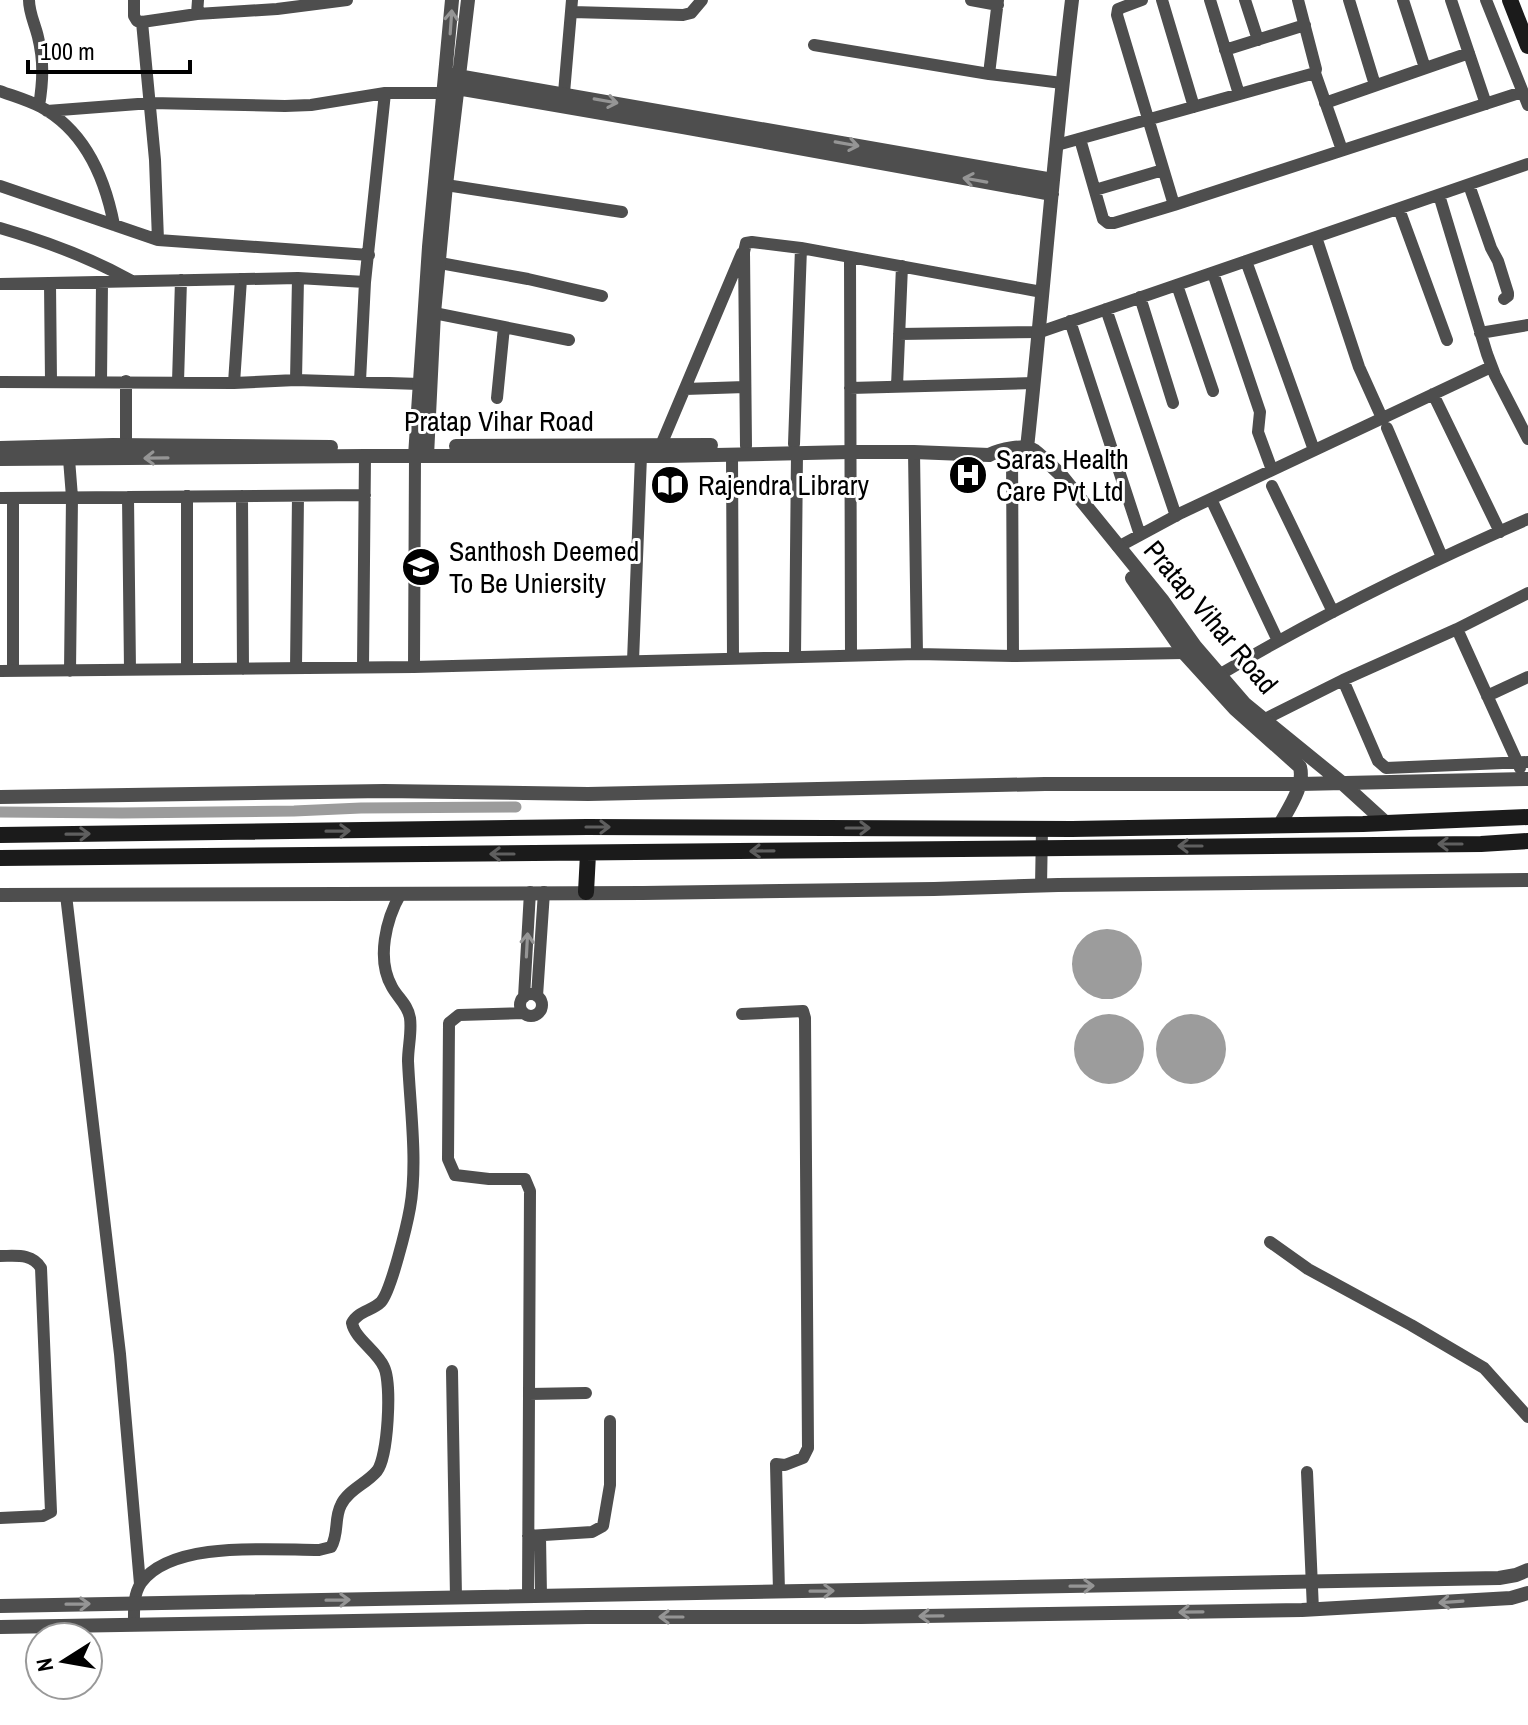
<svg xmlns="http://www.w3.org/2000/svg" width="1528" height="1725" viewBox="0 0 1528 1725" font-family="'Archivo Narrow',sans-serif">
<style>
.water{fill:#9c9c9c}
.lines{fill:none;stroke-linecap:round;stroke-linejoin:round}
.canal{stroke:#9c9c9c;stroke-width:11}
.minor{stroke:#4e4e4e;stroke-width:12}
.tertiary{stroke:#4e4e4e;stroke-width:14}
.secondary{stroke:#1b1b1b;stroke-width:16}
.oneway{stroke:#959595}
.oneway2{stroke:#5f5f5f}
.labels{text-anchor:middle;stroke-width:6;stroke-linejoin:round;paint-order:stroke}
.street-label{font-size:28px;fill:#000;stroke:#fff}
.poi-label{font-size:28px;fill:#000;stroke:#fff;text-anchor:start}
</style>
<rect width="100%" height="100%" fill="#fff"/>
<path class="water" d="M1072 964a35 35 0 1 1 70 0a35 35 0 1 1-70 0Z
M1156 1049a35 35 0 1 1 70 0a35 35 0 1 1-70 0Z
M1074 1049a35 35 0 1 1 70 0a35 35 0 1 1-70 0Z"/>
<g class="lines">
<path class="canal" d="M 0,812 L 122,813 L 294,811 L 361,808 L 516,807"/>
<path class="minor" d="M 29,0 C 29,13 35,24 38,37 C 44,61 43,81 39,106
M 134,0 L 134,16 L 137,21 L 142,22 L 155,160 L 158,240
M 198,0 L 197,14 L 277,9 L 347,0
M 971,0 L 998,5
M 998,0 L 989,74 L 1062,83
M 1142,0 L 1118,9 L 1117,15 L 1174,205 L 1522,92
M 1162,0 L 1194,107
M 1210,0 L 1239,94
M 1245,0 L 1258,40
M 1349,0 L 1375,85
M 1403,0 L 1425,68
M 1451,0 L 1486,104
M 1486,0 L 1528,105
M 572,12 L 683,15 L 691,13 L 702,0
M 142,22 L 197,14
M 814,45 L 989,74
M 1225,50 L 1305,25
M 1315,73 L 1342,150
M 0,91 C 13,96 28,100 41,107 C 85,131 105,178 114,225
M 564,93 L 572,0
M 1325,103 L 1469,53
M 47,111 L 151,103 L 285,106 L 311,105 L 385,93 L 444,93
M 1080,139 L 1103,219 L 1108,223 L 1114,223 L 1174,205
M 1057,145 L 1315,73 L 1316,69 L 1298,0
M 446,185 L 622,212
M 1469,185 L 1491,248 L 1498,261 L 1508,293 L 1508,296 L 1504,299
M 0,186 L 158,240 L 369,255
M 1095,190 L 1163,170
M 1439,195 L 1487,354 L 1495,375 L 1528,439
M 1399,209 L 1447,340
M 0,228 C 45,241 89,257 130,280
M 1316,237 L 1359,367 L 1382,418
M 850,257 L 851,655
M 1246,261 L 1314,450
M 440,263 L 528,279 L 602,296
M 1213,273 L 1260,412 L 1258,432 L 1272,470
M 50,283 L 51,382
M 0,284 L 298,278 L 365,282
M 1177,285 L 1213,391
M 1140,297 L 1173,403
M 1106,309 L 1176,516
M 434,313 L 569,340
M 1070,321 L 1140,535
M 1480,333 L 1528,325
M 899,334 L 1040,332 L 1528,164
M 296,380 L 298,278
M 360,381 L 365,282 L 385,93
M 0,382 L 234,383 L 296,380 L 420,384
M 101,382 L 102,282
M 178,382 L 181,280
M 234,383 L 241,279
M 897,386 L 902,266
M 850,388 L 1034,383
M 685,389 L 745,387
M 1433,394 L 1500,532
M 497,398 L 504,327
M 1387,428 L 1442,557
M 794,444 L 801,248
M 126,445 L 126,381
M 661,445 L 742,253
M 746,446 L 744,252 L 746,243 L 752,242 L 801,248 L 1042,292
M 1012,449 L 1013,656
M 914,452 L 917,654
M 732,454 L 733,658
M 69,459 L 72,497 L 70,671
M 1272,486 L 1333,612
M 242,496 L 243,669
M 128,497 L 130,670
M 0,498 L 365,495
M 1211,499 L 1278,641
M 1118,547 L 1181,513 L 1491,367
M 1457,629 L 1520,768
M 795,657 L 797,453
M 633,661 L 641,456
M 363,667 L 365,456
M 414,667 L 415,456
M 296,668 L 298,496
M 187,669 L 187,496
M 0,671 L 414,667 L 917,654 L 1013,656 L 1184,653 L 1188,651
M 13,671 L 13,498
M 1219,675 C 1319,616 1422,565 1528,519
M 1343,680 L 1378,761 L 1386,768 L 1528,762
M 1487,696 L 1528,677
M 1263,720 L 1343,680 L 1457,629 L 1528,593
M 1041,886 L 1042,829
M 66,895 L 120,1354 L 140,1584
M520 1005a11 11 0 1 1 22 0a11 11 0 1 1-22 0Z
M 537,996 L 544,892
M 524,997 L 530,892
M 524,1013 L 459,1015 L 449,1023 L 448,1159 L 455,1175 L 489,1179 L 525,1179 L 530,1191 L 528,1596
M 742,1014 L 803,1011 L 805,1018 L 808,1448 L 803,1458 L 785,1465 L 776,1464 L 779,1592
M 1270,1242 L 1308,1269 L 1411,1325 L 1484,1368 L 1528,1417
M 0,1256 C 16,1256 32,1253 41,1268 L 51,1512 L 43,1516 L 0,1518
M 452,1371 L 456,1597
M 529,1394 L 586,1393
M 1307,1472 L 1313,1610
M 528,1536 L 592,1532 L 603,1526 L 610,1485 L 610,1421
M 540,1536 L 541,1596
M 134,1625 C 134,1610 133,1595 141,1583 C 171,1540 271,1550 319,1550 L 331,1547 C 339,1534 334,1518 341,1505 C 348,1490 366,1484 377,1471 C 388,1457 392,1384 384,1367 C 377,1351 355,1339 352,1323 C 358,1311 372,1311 381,1302 C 391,1291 407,1225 410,1208 C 418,1163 410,1107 408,1061 C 408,1047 412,1032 410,1018 C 408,1005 398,998 392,987 C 376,959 386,919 401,893"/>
<path class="tertiary" d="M 446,74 L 1053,180
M 445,86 L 683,127 L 1052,194
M 456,446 L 711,445
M 0,448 L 113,445 L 331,447
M 1027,448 C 1043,299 1054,149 1072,0
M 415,456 L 429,247 L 452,0
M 427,456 L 434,313 L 446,185 L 468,0
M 0,459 L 365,456 L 667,456 L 850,452 L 914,452 L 989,455 C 1000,449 1024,444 1035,451 C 1043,457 1052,467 1060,474 L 1163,601 L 1195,646 L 1245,704 L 1341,782 L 1386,823
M 1132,578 L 1184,653 L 1235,709 L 1300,767 C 1305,786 1288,809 1279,826
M 0,797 L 384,791 L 588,794 L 1045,784 L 1300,784 L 1528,779
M 0,895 L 643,893 L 934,889 L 1058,885 L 1528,880
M 0,1606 L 1499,1578 L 1516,1575 L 1528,1570
M 0,1627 L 587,1617 L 861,1617 L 1302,1610 L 1511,1598 L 1528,1593"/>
<path class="secondary" d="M 1510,0 L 1528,46
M 0,835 L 587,827 L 1072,829 L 1363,824 L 1528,817
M 0,858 L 1481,844 L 1528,841
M 586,892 L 588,854"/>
</g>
<defs><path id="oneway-shaft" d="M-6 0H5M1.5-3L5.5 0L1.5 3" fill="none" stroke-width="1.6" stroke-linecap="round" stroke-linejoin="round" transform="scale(2)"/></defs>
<g class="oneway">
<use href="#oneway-shaft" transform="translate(451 22) rotate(-86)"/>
<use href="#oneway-shaft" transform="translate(606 101) rotate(10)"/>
<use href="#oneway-shaft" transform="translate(847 144) rotate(10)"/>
<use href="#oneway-shaft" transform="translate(975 180) rotate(-170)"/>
<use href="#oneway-shaft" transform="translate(156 458) rotate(179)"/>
<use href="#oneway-shaft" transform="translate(527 945) rotate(-87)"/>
<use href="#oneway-shaft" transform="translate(1082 1586) rotate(-1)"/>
<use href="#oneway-shaft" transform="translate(822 1591) rotate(-1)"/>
<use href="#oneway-shaft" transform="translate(338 1600) rotate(-1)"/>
<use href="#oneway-shaft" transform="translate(1451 1602) rotate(176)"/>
<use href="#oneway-shaft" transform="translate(78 1604) rotate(-1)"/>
<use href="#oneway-shaft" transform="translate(1191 1612) rotate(179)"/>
<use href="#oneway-shaft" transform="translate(931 1616) rotate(179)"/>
<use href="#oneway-shaft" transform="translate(671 1617) rotate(180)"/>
</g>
<g class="oneway2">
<use href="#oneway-shaft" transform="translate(598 827)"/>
<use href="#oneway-shaft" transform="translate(858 828)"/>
<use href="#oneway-shaft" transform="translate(338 831) rotate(-1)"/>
<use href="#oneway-shaft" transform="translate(78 834) rotate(-1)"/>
<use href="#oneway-shaft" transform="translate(1450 844) rotate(180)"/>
<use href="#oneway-shaft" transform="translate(1190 846) rotate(180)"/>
<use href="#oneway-shaft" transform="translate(762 851) rotate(179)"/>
<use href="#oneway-shaft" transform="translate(502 854) rotate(180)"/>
</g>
<defs>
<g id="hospital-disc" transform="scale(2)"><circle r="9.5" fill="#000" stroke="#fff"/><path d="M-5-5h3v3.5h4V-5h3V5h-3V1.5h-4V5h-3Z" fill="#fff"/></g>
<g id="library-disc" transform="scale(2)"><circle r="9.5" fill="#000" stroke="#fff"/><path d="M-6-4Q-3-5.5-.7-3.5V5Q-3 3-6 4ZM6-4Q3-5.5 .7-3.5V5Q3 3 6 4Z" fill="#fff"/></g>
<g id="university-disc" transform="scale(2)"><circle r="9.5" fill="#000" stroke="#fff"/><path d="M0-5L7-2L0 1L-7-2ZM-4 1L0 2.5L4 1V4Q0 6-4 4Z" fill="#fff"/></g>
</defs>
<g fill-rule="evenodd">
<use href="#hospital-disc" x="968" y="475"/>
<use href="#library-disc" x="670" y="485"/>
<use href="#university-disc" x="421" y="567"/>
</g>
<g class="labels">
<g class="street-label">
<text x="499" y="431">Pratap Vihar Road</text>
<text transform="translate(1211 617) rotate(50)" y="10">Pratap Vihar Road</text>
</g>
<g class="poi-label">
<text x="996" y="469">Saras Health<tspan x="996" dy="32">Care Pvt Ltd</tspan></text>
<text x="698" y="495">Rajendra Library</text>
<text x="449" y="561">Santhosh Deemed<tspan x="449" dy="32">To Be Uniersity</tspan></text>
</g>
</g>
<g transform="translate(64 1661) rotate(259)"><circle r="38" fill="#ffffff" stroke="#999999" stroke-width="2"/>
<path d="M0-6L14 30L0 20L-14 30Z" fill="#000000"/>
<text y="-12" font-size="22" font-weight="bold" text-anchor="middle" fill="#000000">N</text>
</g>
<path d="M28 60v12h162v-12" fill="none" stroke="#000000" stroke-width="4"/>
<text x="40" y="60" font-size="24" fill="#000000" stroke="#ffffff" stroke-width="6" paint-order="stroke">100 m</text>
</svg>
